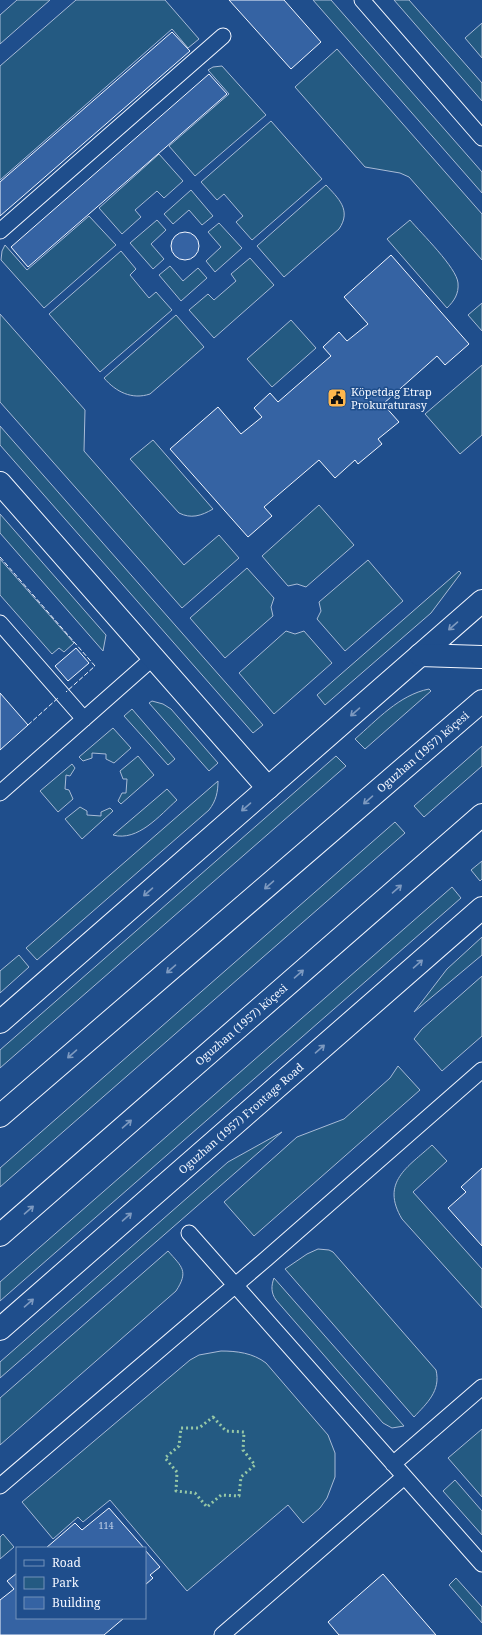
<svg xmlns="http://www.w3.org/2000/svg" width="482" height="1635" viewBox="0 0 482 1635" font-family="'Noto Serif',serif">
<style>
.green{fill:#245a82;stroke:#a8bbd7}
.building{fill:#3563a3;stroke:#f2f6ff}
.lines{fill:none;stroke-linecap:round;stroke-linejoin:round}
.lane-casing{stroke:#f2f6ff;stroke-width:17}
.street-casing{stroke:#f2f6ff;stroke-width:24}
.secondary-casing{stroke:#f2f6ff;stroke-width:24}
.lane{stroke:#1f4e8c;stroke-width:15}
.street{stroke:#1f4e8c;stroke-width:22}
.secondary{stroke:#1f4e8c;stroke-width:22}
.hedge{stroke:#97c8a6;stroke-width:3;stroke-dasharray:2 3;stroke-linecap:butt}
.fence{stroke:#f2f6ff;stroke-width:1;stroke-dasharray:5 2;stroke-linecap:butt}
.oneway{stroke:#7e9ac0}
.labels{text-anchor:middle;stroke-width:3;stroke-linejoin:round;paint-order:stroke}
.number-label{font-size:9px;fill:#c3d1e8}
.poi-label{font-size:11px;fill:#f2f6ff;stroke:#1f4e8c;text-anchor:start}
.street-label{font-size:11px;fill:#f2f6ff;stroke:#1f4e8c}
</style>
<rect width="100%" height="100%" fill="#1f4e8c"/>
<path class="green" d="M 17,0 L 50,0 L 0,44 L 0,15 Z
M 76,0 L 165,0 L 199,39 L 188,48 L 172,29 L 0,180 L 0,66 Z
M 313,0 L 331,0 L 482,172 L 482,193 Z
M 394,0 L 409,0 L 482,83 L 482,101 Z
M 482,23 L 482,58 L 465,38 Z
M 337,49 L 482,214 L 482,260 L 409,177 L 400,173 L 365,167 L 295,87 Z
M 222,66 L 266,115 L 195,176 L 169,146 L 229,94 L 208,70 L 213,67 Z
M 271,121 L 322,179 L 252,240 L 236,222 L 243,216 L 224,194 L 217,200 L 201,182 Z
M 159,154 L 183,181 L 164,198 L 157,191 L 135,210 L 141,217 L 122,234 L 99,208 Z
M 326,185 C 338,198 352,210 339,229 L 284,277 L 257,246 Z
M 191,190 L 213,216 L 202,225 L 189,210 L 173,224 L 164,214 Z
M 89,216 L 116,245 L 44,308 L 1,260 L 2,251 L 5,245 L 27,270 Z
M 157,220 L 166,230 L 151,244 L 164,259 L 153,269 L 130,243 Z
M 410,220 C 421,233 457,268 458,283 C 459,294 454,301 447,308 L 387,239 Z
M 219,223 L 242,248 L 215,272 L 206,261 L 221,247 L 208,232 Z
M 121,251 L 136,269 L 130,275 L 149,298 L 156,292 L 172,310 L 100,372 L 49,314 Z
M 250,258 L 274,285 L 214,338 L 189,310 L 208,294 L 214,300 L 236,281 L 231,274 Z
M 170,266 L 183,281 L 198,268 L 207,278 L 181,301 L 159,275 Z
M 482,303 L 482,331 L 468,315 Z
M 0,314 L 85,410 L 84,451 L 184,565 L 219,535 L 239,558 L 182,608 L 0,402 Z
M 176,315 L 204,347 L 150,394 C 132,400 116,392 104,378 Z
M 291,320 L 316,348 L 272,387 L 247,359 Z
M 482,365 L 482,435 L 460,454 L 425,414 Z
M 0,426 L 263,725 L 253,733 L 0,445 Z
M 153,440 L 213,509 C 201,516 191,519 179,513 L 130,459 Z
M 319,505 L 354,545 L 306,587 L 297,584 L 288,586 L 262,556 Z
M 0,514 L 106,635 L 103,651 L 0,533 Z
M 0,559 L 74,643 L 64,652 L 59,648 L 52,654 L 0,595 Z
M 368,560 L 403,601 L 345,651 L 317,619 L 321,611 L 319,602 Z
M 247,568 L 274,598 L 271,607 L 273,616 L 225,658 L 190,618 Z
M 459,571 L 461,573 L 431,613 L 325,705 L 317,695 Z
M 286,631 L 295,634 L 304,631 L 332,663 L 274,714 L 239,673 Z
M 429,689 L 431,691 L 365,749 L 355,739 C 377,720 399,695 429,689 Z
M 152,701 L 163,704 L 171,709 L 218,763 L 209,771 L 149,703 Z
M 132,709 L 175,759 L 168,765 L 124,716 Z
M 113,728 L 131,748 L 114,763 L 106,759 L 106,754 L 92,753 L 92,758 L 83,761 L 79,757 Z
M 482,746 L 482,766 L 424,817 L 414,806 Z
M 138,756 L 154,775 L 121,804 L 118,801 L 122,793 L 126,793 L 127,779 L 123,779 L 120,771 Z
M 336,756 L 346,766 L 0,1068 L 0,1050 Z
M 72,764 L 75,768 L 70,776 L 66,775 L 65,789 L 69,790 L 73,799 L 58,812 L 40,791 Z
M 218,781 C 218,792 216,801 209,810 L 37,960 L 26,948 Z
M 167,789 L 177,800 C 160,815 138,842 113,835 Z
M 80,807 L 87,811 L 87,815 L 101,816 L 101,812 L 110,808 L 113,811 L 82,839 L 65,819 Z
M 395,822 L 405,833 L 0,1187 L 0,1168 Z
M 482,861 L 482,879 L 480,881 L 471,870 Z
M 452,887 L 461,898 L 0,1301 L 0,1282 Z
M 482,937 L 482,955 L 414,1012 L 447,969 Z
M 19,955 L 29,967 L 0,993 L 0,971 Z
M 482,976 L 482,1036 L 442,1071 L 414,1039 L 422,1029 Z
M 398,1066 L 420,1090 L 254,1236 L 224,1202 L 297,1137 L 344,1119 L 390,1078 Z
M 282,1132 L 0,1378 L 0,1362 L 228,1162 Z
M 432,1145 L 447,1161 L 413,1192 L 482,1269 L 482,1308 L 402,1219 C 380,1182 408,1167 432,1145 Z
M 318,1249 L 329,1250 L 333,1252 L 436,1370 C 441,1391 427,1403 414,1417 L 285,1269 L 307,1254 Z
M 168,1251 C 182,1267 189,1271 176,1291 L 0,1445 L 0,1398 Z
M 274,1278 L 404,1426 L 392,1428 L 383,1423 L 276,1300 C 271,1293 271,1286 274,1278 Z
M 221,1351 C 237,1351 253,1353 266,1363 L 328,1435 L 335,1453 L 335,1477 L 327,1498 L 320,1508 L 303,1523 L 288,1505 L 187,1591 L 110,1500 L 83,1522 L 78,1517 L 53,1539 L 22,1502 L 190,1360 L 199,1355 Z
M 482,1429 L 482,1497 L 448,1458 Z
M 455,1480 L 482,1511 L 482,1535 L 443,1491 Z
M 3,1534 L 14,1547 L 0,1559 L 0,1537 Z
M 456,1578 L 482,1607 L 482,1623 L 449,1585 Z"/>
<path class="building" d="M 229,0 L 284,0 L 321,42 L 291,69 Z
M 172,32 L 190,51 L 0,216 L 0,182 Z
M 209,74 L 227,94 L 28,267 L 11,247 Z
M171 246a14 14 0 1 1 28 0a14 14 0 1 1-28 0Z
M 391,255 L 469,344 L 445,365 L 437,356 L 383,404 L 399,422 L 378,439 L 382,444 L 358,464 L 355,460 L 335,478 L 319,460 L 264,507 L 272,516 L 248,537 L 170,449 L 218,407 L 241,434 L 262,417 L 254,408 L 270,393 L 278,402 L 331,356 L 323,347 L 339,332 L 347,341 L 368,324 L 344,297 Z
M 76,648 L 89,663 L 68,681 L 55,666 Z
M 0,693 L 28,725 L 0,750 Z
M 482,1168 L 482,1246 L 448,1208 L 466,1192 L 461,1187 Z
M 109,1508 L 144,1548 L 46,1548 L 75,1523 L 82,1530 Z
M 145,1550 L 160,1567 L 150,1575 L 153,1578 L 145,1585 Z
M 17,1573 L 17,1618 L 124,1618 L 104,1635 L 0,1635 L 0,1600 L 14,1589 L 7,1581 Z
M 383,1574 L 436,1635 L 339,1635 L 328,1622 Z"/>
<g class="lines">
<g class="lane-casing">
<path id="lane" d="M 362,0 L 482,138
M 0,231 L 223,36
M 0,623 L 84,719
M 0,793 L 153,658
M 189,1233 L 482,1564
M 393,1464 L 482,1387
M 0,1486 L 266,1259 L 482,1070
M 222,1635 L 404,1477"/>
</g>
<g class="street-casing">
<g id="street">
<path d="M 0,483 L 268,788"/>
<path d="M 0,1022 L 482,601"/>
<path id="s1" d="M 0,1329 L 482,908"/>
</g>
</g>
<g class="secondary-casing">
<g id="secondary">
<path d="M 420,655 L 482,657"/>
<path id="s2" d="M 0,1116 L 482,701"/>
<path id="s3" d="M 0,1235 L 482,815"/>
</g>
</g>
<use href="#lane" class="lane"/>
<use href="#street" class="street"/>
<use href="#secondary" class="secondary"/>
<path class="hedge" d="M 213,1417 L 226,1431 L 244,1432 L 243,1450 L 255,1465 L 241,1477 L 239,1496 L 221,1495 L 207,1507 L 195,1493 L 176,1491 L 177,1472 L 165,1458 L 179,1446 L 181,1428 L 199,1428 Z"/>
<path class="fence" d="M 0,557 L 95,666 L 66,692
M 28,725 L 58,698"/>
</g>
<defs><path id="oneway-shaft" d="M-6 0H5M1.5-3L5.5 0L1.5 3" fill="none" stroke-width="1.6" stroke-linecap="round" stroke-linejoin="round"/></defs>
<g class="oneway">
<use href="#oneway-shaft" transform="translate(453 626) rotate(139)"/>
<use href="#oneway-shaft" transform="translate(355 712) rotate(139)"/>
<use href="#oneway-shaft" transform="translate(368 800) rotate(139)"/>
<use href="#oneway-shaft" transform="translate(246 807) rotate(139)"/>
<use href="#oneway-shaft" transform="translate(269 885) rotate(139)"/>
<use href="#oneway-shaft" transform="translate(397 889) rotate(-41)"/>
<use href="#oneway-shaft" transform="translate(148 892) rotate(139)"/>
<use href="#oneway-shaft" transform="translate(418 964) rotate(-41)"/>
<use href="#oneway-shaft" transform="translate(171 969) rotate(139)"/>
<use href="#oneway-shaft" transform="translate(299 974) rotate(-41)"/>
<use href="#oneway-shaft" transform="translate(320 1049) rotate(-41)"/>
<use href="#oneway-shaft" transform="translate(72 1054) rotate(139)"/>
<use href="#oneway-shaft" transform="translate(127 1124) rotate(-41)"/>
<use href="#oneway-shaft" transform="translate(29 1210) rotate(-41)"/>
<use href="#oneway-shaft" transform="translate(127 1217) rotate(-41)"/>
<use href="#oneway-shaft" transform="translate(29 1303) rotate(-41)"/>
</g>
<defs>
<g id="civic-square" transform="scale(1)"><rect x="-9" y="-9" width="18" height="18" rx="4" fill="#ffb74d" stroke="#1f4e8c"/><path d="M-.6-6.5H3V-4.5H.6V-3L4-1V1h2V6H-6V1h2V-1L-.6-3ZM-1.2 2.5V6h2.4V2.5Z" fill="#111"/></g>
</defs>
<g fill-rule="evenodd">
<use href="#civic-square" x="337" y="398"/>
</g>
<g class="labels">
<g class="number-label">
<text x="106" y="1529">114</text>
</g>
<g class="poi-label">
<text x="351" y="396">Köpetdag Etrap<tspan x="351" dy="13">Prokuraturasy</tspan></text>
</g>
<g class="street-label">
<text dy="4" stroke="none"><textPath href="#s2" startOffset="558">Oguzhan (1957) köçesi</textPath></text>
<text dy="4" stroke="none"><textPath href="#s3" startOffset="320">Oguzhan (1957) köçesi</textPath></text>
<text dy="4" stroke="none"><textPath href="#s1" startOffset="320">Oguzhan (1957) Frontage Road</textPath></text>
</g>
</g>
<rect x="16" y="1547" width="130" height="72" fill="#1f4e8c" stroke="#7391ba"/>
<rect x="24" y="1560" width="20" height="6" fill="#1f4e8c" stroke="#7391ba"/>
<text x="52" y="1567" font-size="12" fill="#f2f6ff">Road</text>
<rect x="24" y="1577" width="20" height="12" fill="#245a82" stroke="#7391ba"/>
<text x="52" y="1587" font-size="12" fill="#f2f6ff">Park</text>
<rect x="24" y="1597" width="20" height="12" fill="#3563a3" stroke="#7391ba"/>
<text x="52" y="1607" font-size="12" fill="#f2f6ff">Building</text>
</svg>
